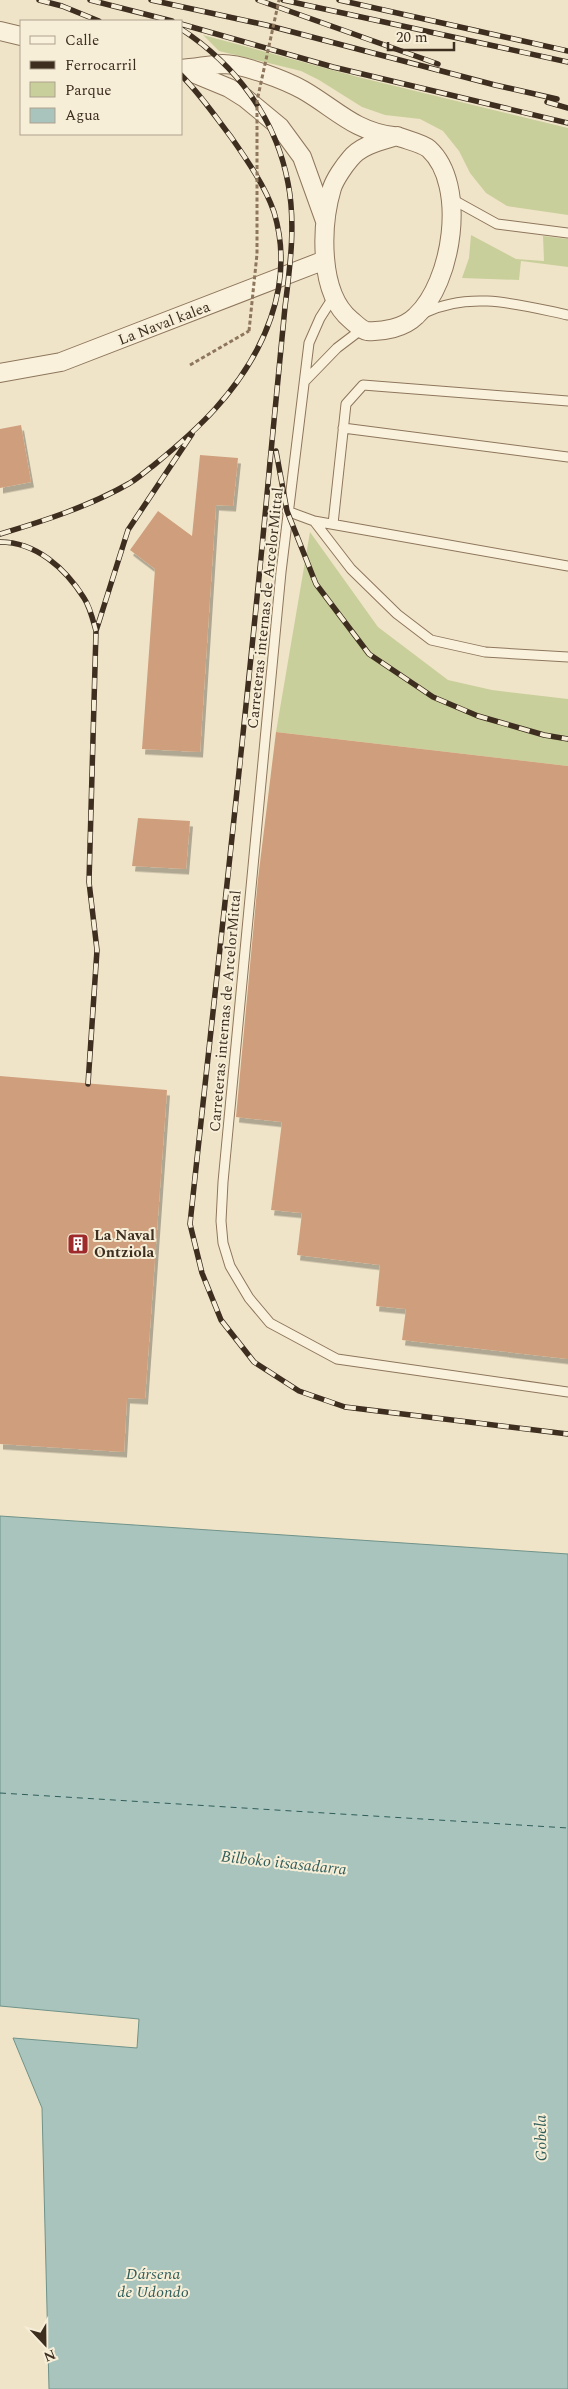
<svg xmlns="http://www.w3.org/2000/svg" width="568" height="2389" viewBox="0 0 568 2389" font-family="Spectral,serif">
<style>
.green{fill:#c9cf9b}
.water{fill:#a9c4bc;stroke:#6f938a}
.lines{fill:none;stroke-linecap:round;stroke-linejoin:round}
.ferry{stroke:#2f5d5a;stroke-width:1;stroke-dasharray:6 5;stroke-linecap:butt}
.building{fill:#cf9f7d;filter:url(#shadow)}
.lane-casing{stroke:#8d765c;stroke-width:11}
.street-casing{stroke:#8d765c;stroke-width:20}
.path{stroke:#8d765c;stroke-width:3;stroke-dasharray:4 2.5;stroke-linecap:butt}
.lane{stroke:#faf1dc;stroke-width:9}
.street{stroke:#faf1dc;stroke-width:18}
.rail-casing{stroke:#3d2e20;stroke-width:5.5}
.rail{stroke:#f7eed8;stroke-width:4;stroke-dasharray:11;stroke-linecap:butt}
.path-bridge{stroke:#8d765c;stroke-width:3;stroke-dasharray:4 2.5;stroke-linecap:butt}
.labels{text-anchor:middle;stroke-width:4;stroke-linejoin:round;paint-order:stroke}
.street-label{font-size:15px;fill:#3d2e20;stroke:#f7eed8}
.poi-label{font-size:15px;font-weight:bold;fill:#3d2e20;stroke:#f7eed8;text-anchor:start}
.water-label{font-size:16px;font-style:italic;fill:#2f5d5a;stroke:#f7eed8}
</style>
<defs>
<filter id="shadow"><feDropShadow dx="3" dy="5.5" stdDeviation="0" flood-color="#0004"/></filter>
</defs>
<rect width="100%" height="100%" fill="#f0e4c8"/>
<path class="green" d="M 203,35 L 358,77 L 568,128 L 568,215 L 507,206 L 486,193 L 470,173 L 459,151 L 443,131 L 420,119 L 385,115 L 362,107 L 319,80 L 301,71 L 219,51 Z
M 471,235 L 516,259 L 544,261 L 543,236 L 568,239 L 568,267 L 521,261 L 519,280 L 462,278 L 469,258 Z
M 310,532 L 378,627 L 448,680 L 492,690 L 568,699 L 568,766 L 276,732 Z"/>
<path class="water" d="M 0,1516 L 568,1554 L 568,2389 L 49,2389 L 42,2108 L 13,2038 L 137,2048 L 139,2019 L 0,2006 Z"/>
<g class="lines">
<path class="ferry" d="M 0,1793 L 568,1828"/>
</g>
<path class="building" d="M 21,425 L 31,482 L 0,488 L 0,429 Z
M 200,455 L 238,458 L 233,506 L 216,505 L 200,752 L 142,749 L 155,569 L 130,550 L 158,511 L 192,536 Z
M 276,732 L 568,766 L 568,1359 L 402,1340 L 406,1309 L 376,1306 L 380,1265 L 297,1255 L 302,1213 L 271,1210 L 282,1122 L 236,1117 L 258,879 Z
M 138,818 L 190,821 L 186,869 L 132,866 Z
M 0,1076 L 167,1090 L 145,1399 L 127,1398 L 124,1452 L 0,1444 Z"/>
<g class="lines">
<g class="lane-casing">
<path id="lane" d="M 450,198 L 497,224 L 568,233
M 334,296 L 320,318 L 309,343 L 281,572 L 223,1182 L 221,1221 L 223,1243 L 230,1266 L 249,1298 L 270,1323 L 337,1359 L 568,1392
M 424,313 C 471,290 520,305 568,315
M 305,381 L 337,348 L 362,329
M 343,428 L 568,457
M 287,511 L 314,521 L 568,566
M 314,521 L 351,569 L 397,614 L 431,640 L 485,652 L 568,657
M 333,524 L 346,404 L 363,385 L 568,401"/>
</g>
<g class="street-casing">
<path id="street" d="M 0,31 L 21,36
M 181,69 C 195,68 209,65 223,64 C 243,64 285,80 303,90 C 336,109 354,131 393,136
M 183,69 L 229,88 L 245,98 L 280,127 L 302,157 L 325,221
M 397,136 C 406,140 422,143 429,149 C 468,185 452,283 416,316 C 404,328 383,332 367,331 C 361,330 356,324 351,320 C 318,293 321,225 332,188 C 335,179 344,166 350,159 C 361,145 381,141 397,136 Z
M 0,373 L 61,362 L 325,260"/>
</g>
<path class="path" d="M 190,365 L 249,331"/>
<use href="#lane" class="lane"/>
<use href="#street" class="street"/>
<g class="rail-casing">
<path id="rail" d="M 39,0 L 62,6 L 99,21
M 90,0 L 172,21
M 151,0 L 266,25 L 495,85 L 557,99
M 258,0 L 438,64
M 283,0 L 568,62
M 339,0 L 568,51
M 181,24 L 333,67 L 568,123
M 181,29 C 236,65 276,118 288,183 C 296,223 290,267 285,307 C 280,359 275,410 270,462 C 247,716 217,970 190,1224 L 202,1273 L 221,1320 L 254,1362 L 299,1391 L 345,1407 L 568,1434
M 547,102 L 568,108
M 276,451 L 287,511 L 316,584 L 369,654 L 433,697 L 478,716 L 544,735 L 568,739
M 0,534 C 44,521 90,506 130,483 C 138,478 146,471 154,465 C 176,447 196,430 215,409 C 263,356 296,285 274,212 C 265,186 247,160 231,137 C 215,116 200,94 181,75
M 0,542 C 36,542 65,568 84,598 C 90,607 93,620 96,631
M 88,1084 L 97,950 L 89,882 L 96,631 L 128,530 L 192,434"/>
</g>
<use href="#rail" class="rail"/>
<path class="path-bridge" d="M 249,331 L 257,254 L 257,101 L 279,0"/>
</g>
<defs>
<g id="building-square" transform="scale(1.125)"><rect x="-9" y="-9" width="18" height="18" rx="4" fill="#9e2a2b" stroke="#f7eed8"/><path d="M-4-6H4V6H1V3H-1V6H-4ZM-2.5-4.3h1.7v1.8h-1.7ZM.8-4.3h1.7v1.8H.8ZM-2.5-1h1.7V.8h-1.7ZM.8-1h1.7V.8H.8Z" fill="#fff"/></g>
</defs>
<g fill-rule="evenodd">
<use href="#building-square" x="78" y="1244"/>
</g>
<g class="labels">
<g class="street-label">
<text transform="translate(164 323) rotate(-21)" y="5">La Naval kalea</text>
<text transform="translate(265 608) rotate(-84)" y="5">Carreteras internas de ArcelorMittal</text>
<text transform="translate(225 1011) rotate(-85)" y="5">Carreteras internas de ArcelorMittal</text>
</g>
<g class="poi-label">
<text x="94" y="1240">La Naval<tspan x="94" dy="17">Ontziola</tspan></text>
</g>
<g class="water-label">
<text transform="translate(284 1862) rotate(6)" y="6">Bilboko itsasadarra</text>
<text transform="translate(540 2138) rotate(-91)" y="6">Gobela</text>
<text x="153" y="2279">Dársena<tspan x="153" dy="18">de Udondo</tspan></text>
</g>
</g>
<rect x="20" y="20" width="162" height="115" fill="#f7eed8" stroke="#ada18e"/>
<rect x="30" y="36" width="25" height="8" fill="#faf1dc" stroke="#ada18e"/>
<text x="65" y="45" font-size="15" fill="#3d2e20">Calle</text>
<rect x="30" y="61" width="25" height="8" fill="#3d2e20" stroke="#ada18e"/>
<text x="65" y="70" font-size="15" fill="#3d2e20">Ferrocarril</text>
<rect x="30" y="82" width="25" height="15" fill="#c9cf9b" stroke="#ada18e"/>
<text x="65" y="95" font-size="15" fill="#3d2e20">Parque</text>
<rect x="30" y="108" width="25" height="15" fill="#a9c4bc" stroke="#ada18e"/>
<text x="65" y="120" font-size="15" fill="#3d2e20">Agua</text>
<g transform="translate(45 2344) rotate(158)" stroke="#f7eed8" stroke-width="4" paint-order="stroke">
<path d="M0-4L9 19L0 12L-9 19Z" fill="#3d2e20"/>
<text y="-8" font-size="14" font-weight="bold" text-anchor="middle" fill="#3d2e20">N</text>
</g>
<path d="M388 42v8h66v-8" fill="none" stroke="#3d2e20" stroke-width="2.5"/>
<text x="396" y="42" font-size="15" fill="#3d2e20" stroke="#f7eed8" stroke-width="4" paint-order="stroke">20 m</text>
</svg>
